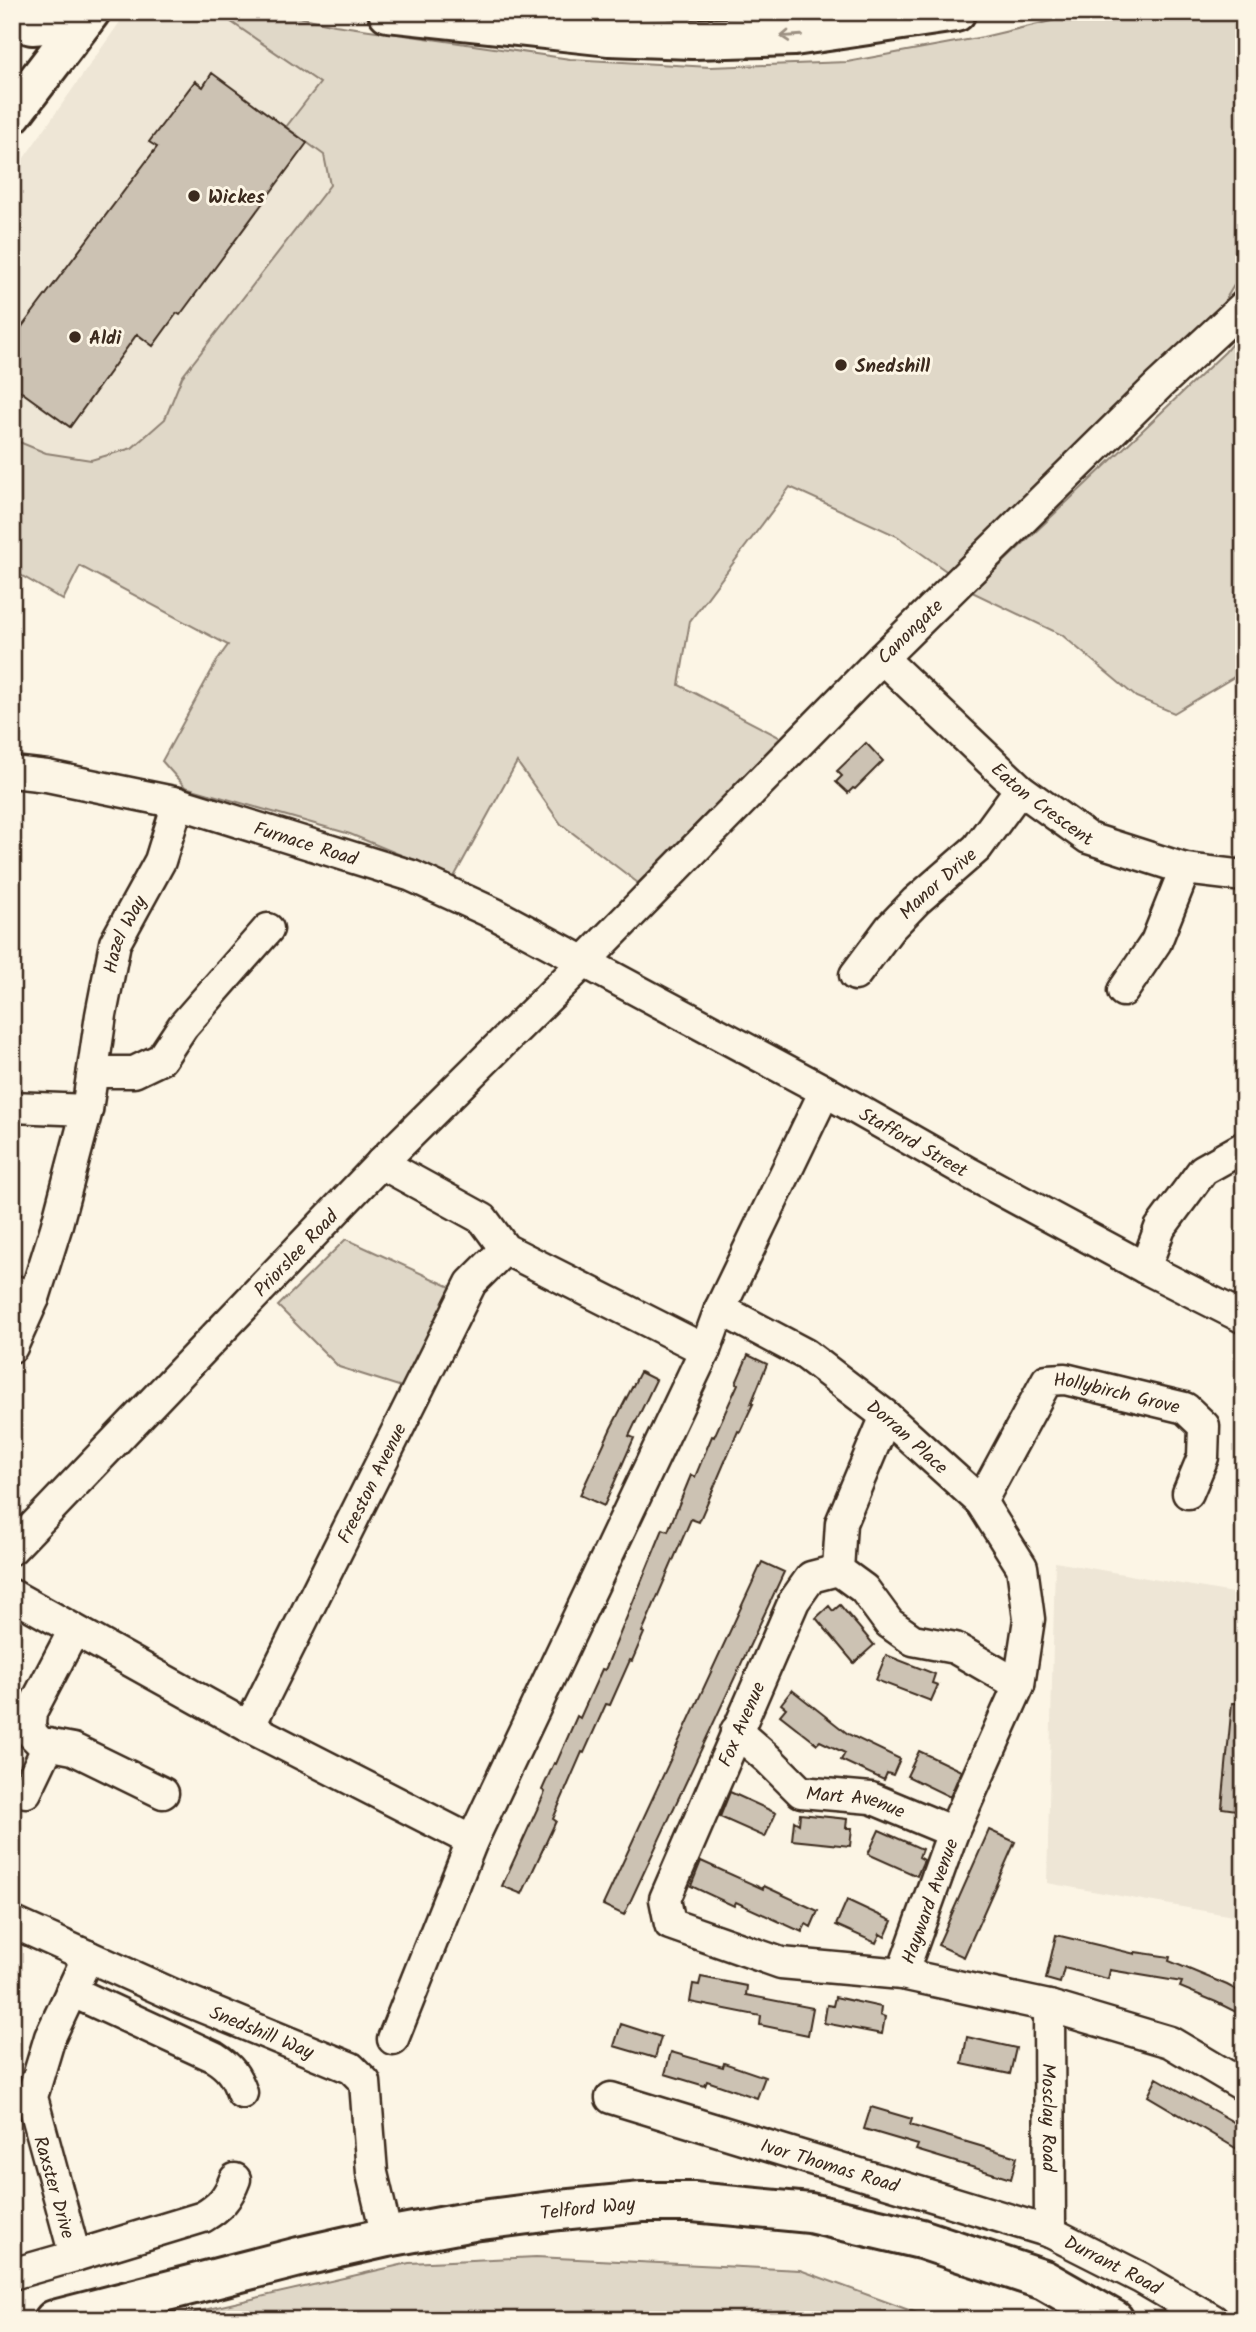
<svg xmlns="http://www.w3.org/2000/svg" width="1256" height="2332" viewBox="0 0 1256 2332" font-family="Kalam,sans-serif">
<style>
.built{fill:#eee6d6}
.green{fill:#e0d8c8;stroke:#8e8173;stroke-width:2}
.building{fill:#ccc2b3;stroke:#3b2a1e;stroke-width:2}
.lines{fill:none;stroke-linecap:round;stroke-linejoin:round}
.minor-casing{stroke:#3b2a1e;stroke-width:35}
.major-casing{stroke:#3b2a1e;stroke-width:44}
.highway-casing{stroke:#3b2a1e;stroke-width:44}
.minor{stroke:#fcf5e5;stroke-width:30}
.major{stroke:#fcf5e5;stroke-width:38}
.highway{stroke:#fcf5e5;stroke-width:38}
.oneway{stroke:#9c9082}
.poi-dot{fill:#3b2a1e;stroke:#fcf5e5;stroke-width:2.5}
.labels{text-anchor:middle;stroke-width:6;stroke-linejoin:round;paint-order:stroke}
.poi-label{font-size:19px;font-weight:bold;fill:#3b2a1e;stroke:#fcf5e5;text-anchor:start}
.street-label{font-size:19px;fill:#3b2a1e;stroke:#fcf5e5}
</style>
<rect width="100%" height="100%" fill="#fcf5e5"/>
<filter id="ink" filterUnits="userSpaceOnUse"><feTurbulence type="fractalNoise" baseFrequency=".0143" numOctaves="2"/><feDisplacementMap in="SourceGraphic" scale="14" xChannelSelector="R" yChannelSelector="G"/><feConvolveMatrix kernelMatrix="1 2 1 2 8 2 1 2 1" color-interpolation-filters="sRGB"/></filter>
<g filter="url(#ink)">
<path class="built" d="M 127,12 L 221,15 L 320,83 L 307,143 L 324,155 L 330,185 L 182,377 L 165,419 L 132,448 L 91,460 L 46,453 L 12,439 L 12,175 Z
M 1055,1562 L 1244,1595 L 1244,1918 L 1047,1883 Z"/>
<path class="green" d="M 182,12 L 277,12 L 335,25 L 570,59 L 710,67 L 847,62 L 983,37 L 1089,12 L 1244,12 L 1244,269 L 1222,305 L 949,573 L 897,536 L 790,487 L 690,621 L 679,685 L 781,738 L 638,883 L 561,824 L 517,762 L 454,877 L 350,834 L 185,787 L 162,761 L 218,659 L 228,645 L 80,566 L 63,600 L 12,570 L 12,439 L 46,453 L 91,460 L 132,448 L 165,419 L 182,377 L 330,185 L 324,155 L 286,127 L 320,83 L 221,15 L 181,14 Z
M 1244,329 L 1244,671 L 1174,713 L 1136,697 L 1062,635 L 972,592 L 1225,352 Z
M 346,1239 L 455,1289 L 405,1388 L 339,1367 L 278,1306 Z
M 536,2257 L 800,2270 L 936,2320 L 160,2320 L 409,2263 Z"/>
<path class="building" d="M 212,73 L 307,143 L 180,315 L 177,313 L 153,346 L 137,334 L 70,427 L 12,385 L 12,340 L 157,147 L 149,142 L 195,81 L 203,87 Z
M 866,743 L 883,761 L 855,789 L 853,788 L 848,793 L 836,782 L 842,776 L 837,771 Z
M 748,1355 L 767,1364 L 751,1404 L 753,1404 L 740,1432 L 738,1431 L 699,1522 L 691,1519 L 642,1632 L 644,1633 L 632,1661 L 630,1660 L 610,1705 L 606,1704 L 584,1753 L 582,1752 L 553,1819 L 556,1821 L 522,1894 L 502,1886 L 545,1792 L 542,1790 L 554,1763 L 556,1764 L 577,1716 L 580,1718 L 602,1669 L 605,1670 L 663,1529 L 668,1531 L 691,1475 L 695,1477 L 712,1436 L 714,1437 L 738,1384 L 736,1383 Z
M 640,1372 L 656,1380 L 629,1436 L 634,1438 L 604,1506 L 580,1495 L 611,1428 Z
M 762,1562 L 784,1572 L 624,1915 L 603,1905 Z
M 840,1605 L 874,1645 L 854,1663 L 816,1618 L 829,1606 L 833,1611 Z
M 886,1655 L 935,1674 L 932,1683 L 938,1685 L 931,1701 L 876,1680 Z
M 792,1690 L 848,1734 L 900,1759 L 893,1775 L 887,1773 L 884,1780 L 841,1760 L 845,1753 L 820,1741 L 817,1744 L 780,1715 L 786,1708 L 781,1704 Z
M 1232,1703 L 1244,1704 L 1244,1811 L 1222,1808 Z
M 919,1751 L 961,1771 L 950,1797 L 907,1776 Z
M 730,1792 L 776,1813 L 765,1837 L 720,1817 Z
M 800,1814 L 847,1819 L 846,1828 L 852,1828 L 850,1846 L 792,1840 L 794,1821 L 799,1824 Z
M 879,1830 L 922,1849 L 919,1857 L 924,1860 L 917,1876 L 868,1854 Z
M 989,1830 L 1015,1842 L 964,1957 L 938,1945 Z
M 701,1861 L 763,1889 L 764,1886 L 818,1911 L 811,1927 L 806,1924 L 802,1932 L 736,1902 L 734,1906 L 691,1886 Z
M 847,1900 L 892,1921 L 885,1937 L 880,1934 L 876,1943 L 836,1925 Z
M 1056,1935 L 1135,1954 L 1135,1952 L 1170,1957 L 1169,1961 L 1227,1985 L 1244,1994 L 1244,2016 L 1216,2002 L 1180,1987 L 1182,1982 L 1110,1970 L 1108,1979 L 1064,1968 L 1060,1983 L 1046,1979 Z
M 701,1977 L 747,1986 L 746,1995 L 813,2008 L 808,2035 L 760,2025 L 761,2016 L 690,2002 L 693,1984 L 699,1985 Z
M 835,1997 L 881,2007 L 880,2015 L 885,2017 L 882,2034 L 824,2023 L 827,2005 L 833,2006 Z
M 621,2024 L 661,2037 L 655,2058 L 614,2046 Z
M 967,2037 L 1016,2048 L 1010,2074 L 962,2064 Z
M 671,2052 L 723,2067 L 724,2063 L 765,2077 L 757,2098 L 707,2081 L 705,2086 L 665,2074 Z
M 1157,2078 L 1244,2128 L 1244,2153 L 1148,2096 Z
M 871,2107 L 912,2119 L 910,2125 L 1017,2157 L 1011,2179 L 916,2150 L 918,2145 L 864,2129 Z"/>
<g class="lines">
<g class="minor-casing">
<g id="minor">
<path id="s1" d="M 882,658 L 1020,789 L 1088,838 L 1185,869 L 1244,876"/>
<path id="s2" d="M 12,772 L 47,776 L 178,803 L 412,876 L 495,914 L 825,1091 L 969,1173 L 1145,1268 L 1244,1318"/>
<path id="s3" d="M 855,975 L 890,928 L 916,901 L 977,848 L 1020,789"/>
<path d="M 1123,991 L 1156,942 L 1185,869"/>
<path d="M 93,1072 L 134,1072 L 161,1059 L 183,1026 L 268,929"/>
<path d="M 12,1107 L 87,1110"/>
<path d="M 381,1163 L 483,1219 L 505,1249 L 705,1350"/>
<path d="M 1145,1268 L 1160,1228 L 1203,1170 L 1244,1147"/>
<path d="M 12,1290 L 34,1298 L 12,1347"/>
<path id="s4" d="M 34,1298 L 56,1228 L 87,1110 L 101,1015 L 115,943 L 160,861 L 178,803"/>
<path id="s5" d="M 720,1309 L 805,1354 L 886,1416 L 981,1502 L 1022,1567 L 1029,1619 L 1019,1685 L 953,1832 L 902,1974 L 781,1963 L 670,1924 L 665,1899 L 794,1601 L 811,1577 L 838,1570"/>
<path d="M 886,1416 L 841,1523 L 838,1570 L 864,1589 L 889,1623 L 913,1640 L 955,1648 L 1019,1685"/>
<path id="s6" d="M 981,1502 L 1047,1380 L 1065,1379 L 1185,1408 L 1204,1426 L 1203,1457 L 1188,1493"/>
<path id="s7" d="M 12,1549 L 381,1163 L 583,963 L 882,658 L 1159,385 L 1244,306"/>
<path d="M 12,1595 L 249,1727 L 472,1841"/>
<path d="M 74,1630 L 31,1712 L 30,1724 L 32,1734 L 41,1743 L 73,1749 L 163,1793"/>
<path id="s8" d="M 249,1727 L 471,1283 L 505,1249"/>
<path id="s9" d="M 736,1731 L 768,1759 L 801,1792 L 871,1798 L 953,1832"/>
<path d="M 26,1792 L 49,1744"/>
<path id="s10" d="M 12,1922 L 183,1999 L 351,2068 L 365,2082 L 372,2173 L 387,2237"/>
<path id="s11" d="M 902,1974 L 1049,2006 L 1050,2232"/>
<path d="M 71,1991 L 214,2057 C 230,2067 236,2076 242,2093"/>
<path d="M 1049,2006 L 1170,2042 L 1244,2086"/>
<path d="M 393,2039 L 472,1841 L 705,1350 L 720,1309 L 825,1091"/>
<path id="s12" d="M 611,2098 L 1050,2232 L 1141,2278 L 1213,2320"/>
<path d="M 75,2256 L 203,2217 C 220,2207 228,2198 235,2179"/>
<path d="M 12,2274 L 75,2256 L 32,2097 L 50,2037 L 88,1956"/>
</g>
</g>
<g class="major-casing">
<g id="major">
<path d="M 12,114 L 90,12"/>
<path id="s13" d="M 54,2320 L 299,2257 L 387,2237 L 473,2221 L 560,2210 L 642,2202 L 693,2202 L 810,2213 L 921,2239 L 1044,2280 L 1114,2320"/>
</g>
</g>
<g class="highway-casing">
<path id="highway" d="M 388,12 L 609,36 L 692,39 L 794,36 L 956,12
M 12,19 L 32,25 L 83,21
M 12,89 L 23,99"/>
</g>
<use href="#minor" class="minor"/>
<use href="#major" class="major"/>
<use href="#highway" class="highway"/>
</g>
<defs><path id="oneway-shaft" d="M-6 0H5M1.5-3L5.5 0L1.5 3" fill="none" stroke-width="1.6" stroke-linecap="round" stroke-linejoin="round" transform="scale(1.75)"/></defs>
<use class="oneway" href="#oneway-shaft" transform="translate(791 36) rotate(176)"/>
</g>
<g class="poi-dot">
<circle cx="194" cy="196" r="7"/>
<circle cx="75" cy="337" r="7"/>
<circle cx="841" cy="365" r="7"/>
</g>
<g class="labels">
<g class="poi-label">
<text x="208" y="203">Wickes</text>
<text x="89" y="344">Aldi</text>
<text x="855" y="372">Snedshill</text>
</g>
<g class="street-label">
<text dy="7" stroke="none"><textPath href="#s7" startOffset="1284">Canongate</textPath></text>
<text dy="7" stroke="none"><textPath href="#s1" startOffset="217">Eaton Crescent</textPath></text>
<text dy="7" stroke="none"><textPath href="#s2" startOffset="303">Furnace Road</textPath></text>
<text dy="7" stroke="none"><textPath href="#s3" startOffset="124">Manor Drive</textPath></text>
<text dy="7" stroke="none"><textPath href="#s4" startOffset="376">Hazel Way</textPath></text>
<text dy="7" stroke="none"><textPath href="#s2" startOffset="982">Stafford Street</textPath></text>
<text dy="7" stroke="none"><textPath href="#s7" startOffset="410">Priorslee Road</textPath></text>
<text dy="7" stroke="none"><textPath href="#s6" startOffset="210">Hollybirch Grove</textPath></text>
<text dy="7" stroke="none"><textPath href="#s5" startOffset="228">Dorran Place</textPath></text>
<text dy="7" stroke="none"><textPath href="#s8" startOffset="273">Freeston Avenue</textPath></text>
<text dy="7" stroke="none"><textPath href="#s5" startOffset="1290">Fox Avenue</textPath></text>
<text dy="7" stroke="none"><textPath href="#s9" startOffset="145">Mart Avenue</textPath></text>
<text transform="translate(929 1901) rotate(-70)" y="7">Hayward Avenue</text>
<text dy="7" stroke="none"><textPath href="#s10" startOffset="273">Snedshill Way</textPath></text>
<text dy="7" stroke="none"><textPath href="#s11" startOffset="262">Mosclay Road</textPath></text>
<text dy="7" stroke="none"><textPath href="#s12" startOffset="229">Ivor Thomas Road</textPath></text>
<text transform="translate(55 2187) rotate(74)" y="7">Raxster Drive</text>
<text dy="7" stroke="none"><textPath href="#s13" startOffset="546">Telford Way</textPath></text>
<text dy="7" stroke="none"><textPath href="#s12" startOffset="530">Durrant Road</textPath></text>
</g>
</g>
<rect width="1256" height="2332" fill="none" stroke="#fcf5e5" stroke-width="42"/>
<rect x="21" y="21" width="1214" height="2290" fill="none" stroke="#3b2a1e" stroke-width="2.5" filter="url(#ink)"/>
</svg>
